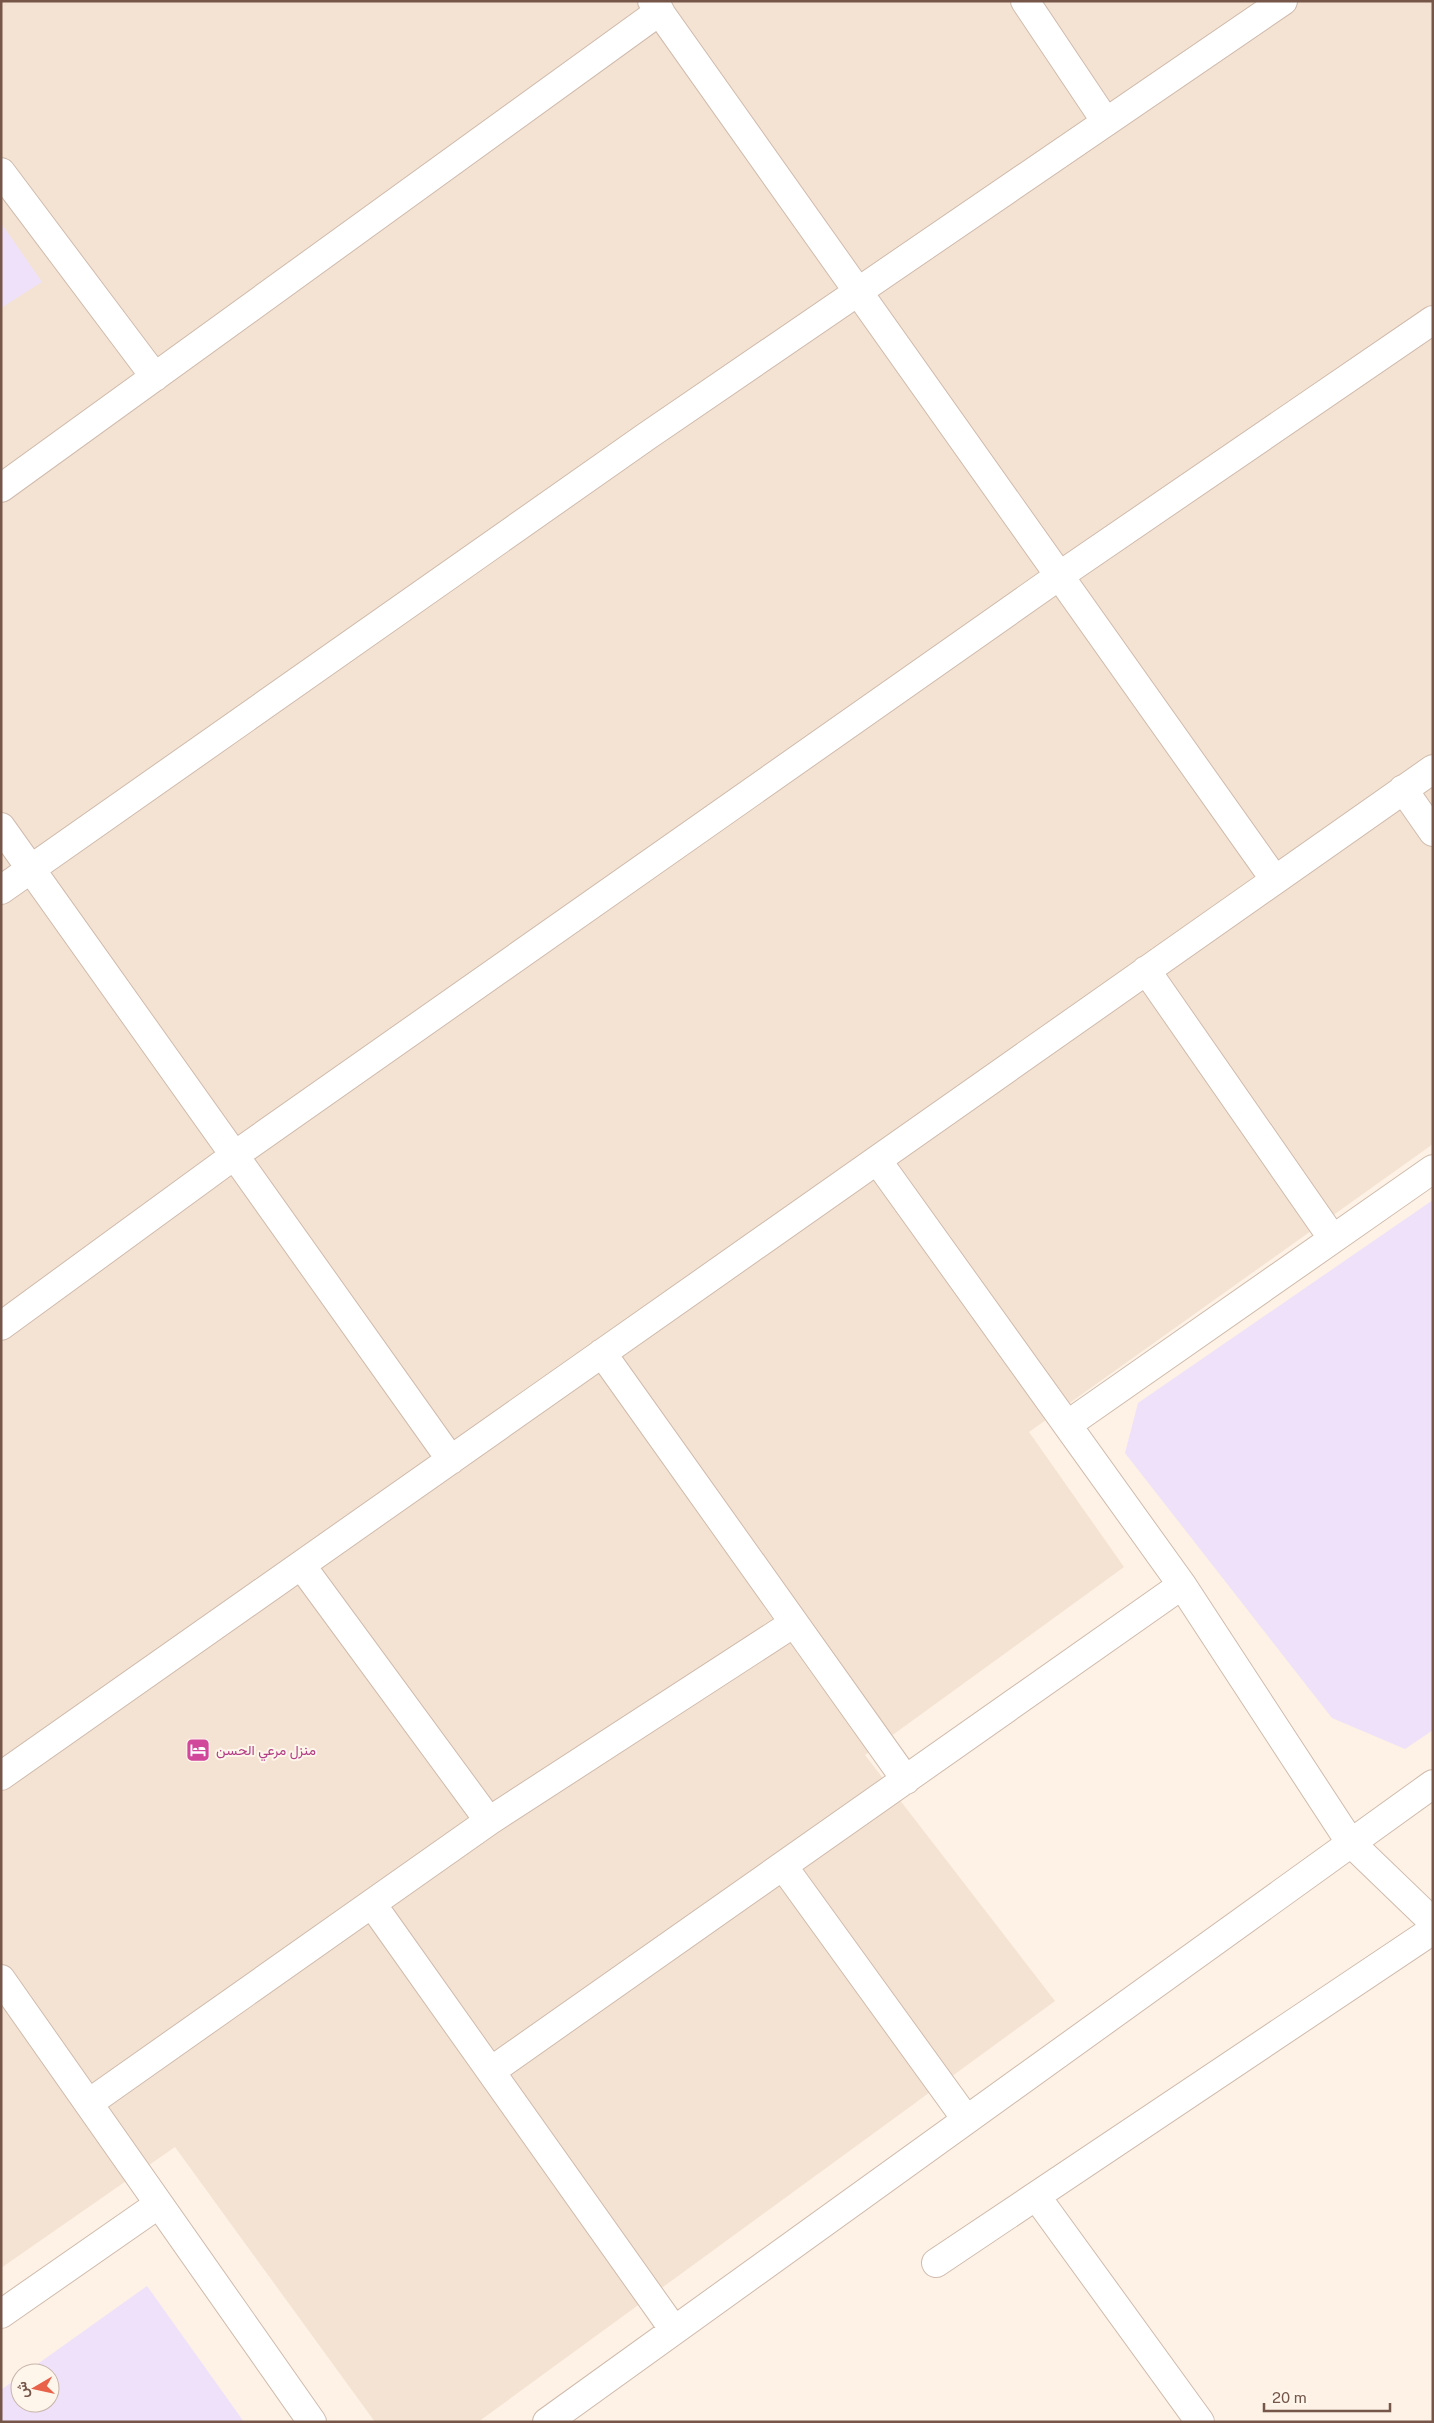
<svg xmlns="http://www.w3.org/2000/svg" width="1434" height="2423" viewBox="0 0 1434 2423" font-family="'Public Sans',Vazirmatn,sans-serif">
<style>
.residential{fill:#f4e3d3}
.education{fill:#efe1f9}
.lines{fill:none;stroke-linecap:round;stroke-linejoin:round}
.minor-casing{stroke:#d0bbad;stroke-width:30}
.minor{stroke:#fff;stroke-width:28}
.labels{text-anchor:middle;stroke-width:4;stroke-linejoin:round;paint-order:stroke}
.hotel-label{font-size:14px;fill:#b23c85;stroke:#fff6eb;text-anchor:start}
</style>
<rect width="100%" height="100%" fill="#fdf2e5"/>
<path class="residential" d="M 1,1 L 1433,1 L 1433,1144 L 1029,1432 L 1124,1567 L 865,1755 L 1055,2001 L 478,2422 L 375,2422 L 175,2147 L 1,2268 Z"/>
<path class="education" d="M 1,223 L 42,282 L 1,308 Z
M 1433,1200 L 1433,1730 L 1405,1749 L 1332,1718 L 1125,1453 L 1138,1403 Z
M 147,2286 L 244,2422 L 1,2422 L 1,2390 L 20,2376 L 20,2403 L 50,2403 L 50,2373 L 25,2373 Z"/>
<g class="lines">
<g class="minor-casing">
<path id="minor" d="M 652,1 L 1275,880
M 1025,1 L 1106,122
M 1,172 L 155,377
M 1,488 L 660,11
M 1403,789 L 1433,832
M 1,827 L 451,1460
M 1,890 L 647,436 L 1283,1
M 1146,970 L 1333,1239
M 877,1160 L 1182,1585 L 1350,1842 L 1433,1922
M 1,1326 L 235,1155 L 1059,576 L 1433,320
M 602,1353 L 906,1780
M 1067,1425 L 1433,1169
M 301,1565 L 489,1821
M 1,1776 L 1433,769
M 783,1866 L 966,2119
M 372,1904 L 674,2330
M 1,1979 L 312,2422
M 491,2071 L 1182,1585
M 89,2103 L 489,1821 L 794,1623
M 1036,2196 L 1200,2422
M 936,2263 L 1433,1930
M 1,2314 L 159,2204
M 547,2422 L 1433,1784"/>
</g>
<use href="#minor" class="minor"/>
</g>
<defs>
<g id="hotel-square" transform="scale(1.25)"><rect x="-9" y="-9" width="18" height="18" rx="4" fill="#d1479c" stroke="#fff6eb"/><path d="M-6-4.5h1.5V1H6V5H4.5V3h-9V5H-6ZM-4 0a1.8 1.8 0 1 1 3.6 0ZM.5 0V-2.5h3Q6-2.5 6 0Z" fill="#fff"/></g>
</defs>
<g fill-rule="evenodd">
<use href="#hotel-square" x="198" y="1750"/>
</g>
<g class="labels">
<g class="hotel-label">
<text x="216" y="1755">منزل مرعي الحسن</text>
</g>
</g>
<rect width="1434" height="2423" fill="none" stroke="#765649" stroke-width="5"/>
<g transform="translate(35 2388) rotate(261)"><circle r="24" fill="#fff6eb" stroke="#c8b6aa"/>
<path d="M0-4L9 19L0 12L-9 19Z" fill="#e86148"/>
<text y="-8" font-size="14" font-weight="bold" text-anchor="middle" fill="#765649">ش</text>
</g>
<path d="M1264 2403v8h126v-8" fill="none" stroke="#765649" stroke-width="2.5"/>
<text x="1272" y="2403" font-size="15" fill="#765649" stroke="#fff6eb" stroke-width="4" paint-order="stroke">20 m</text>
</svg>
